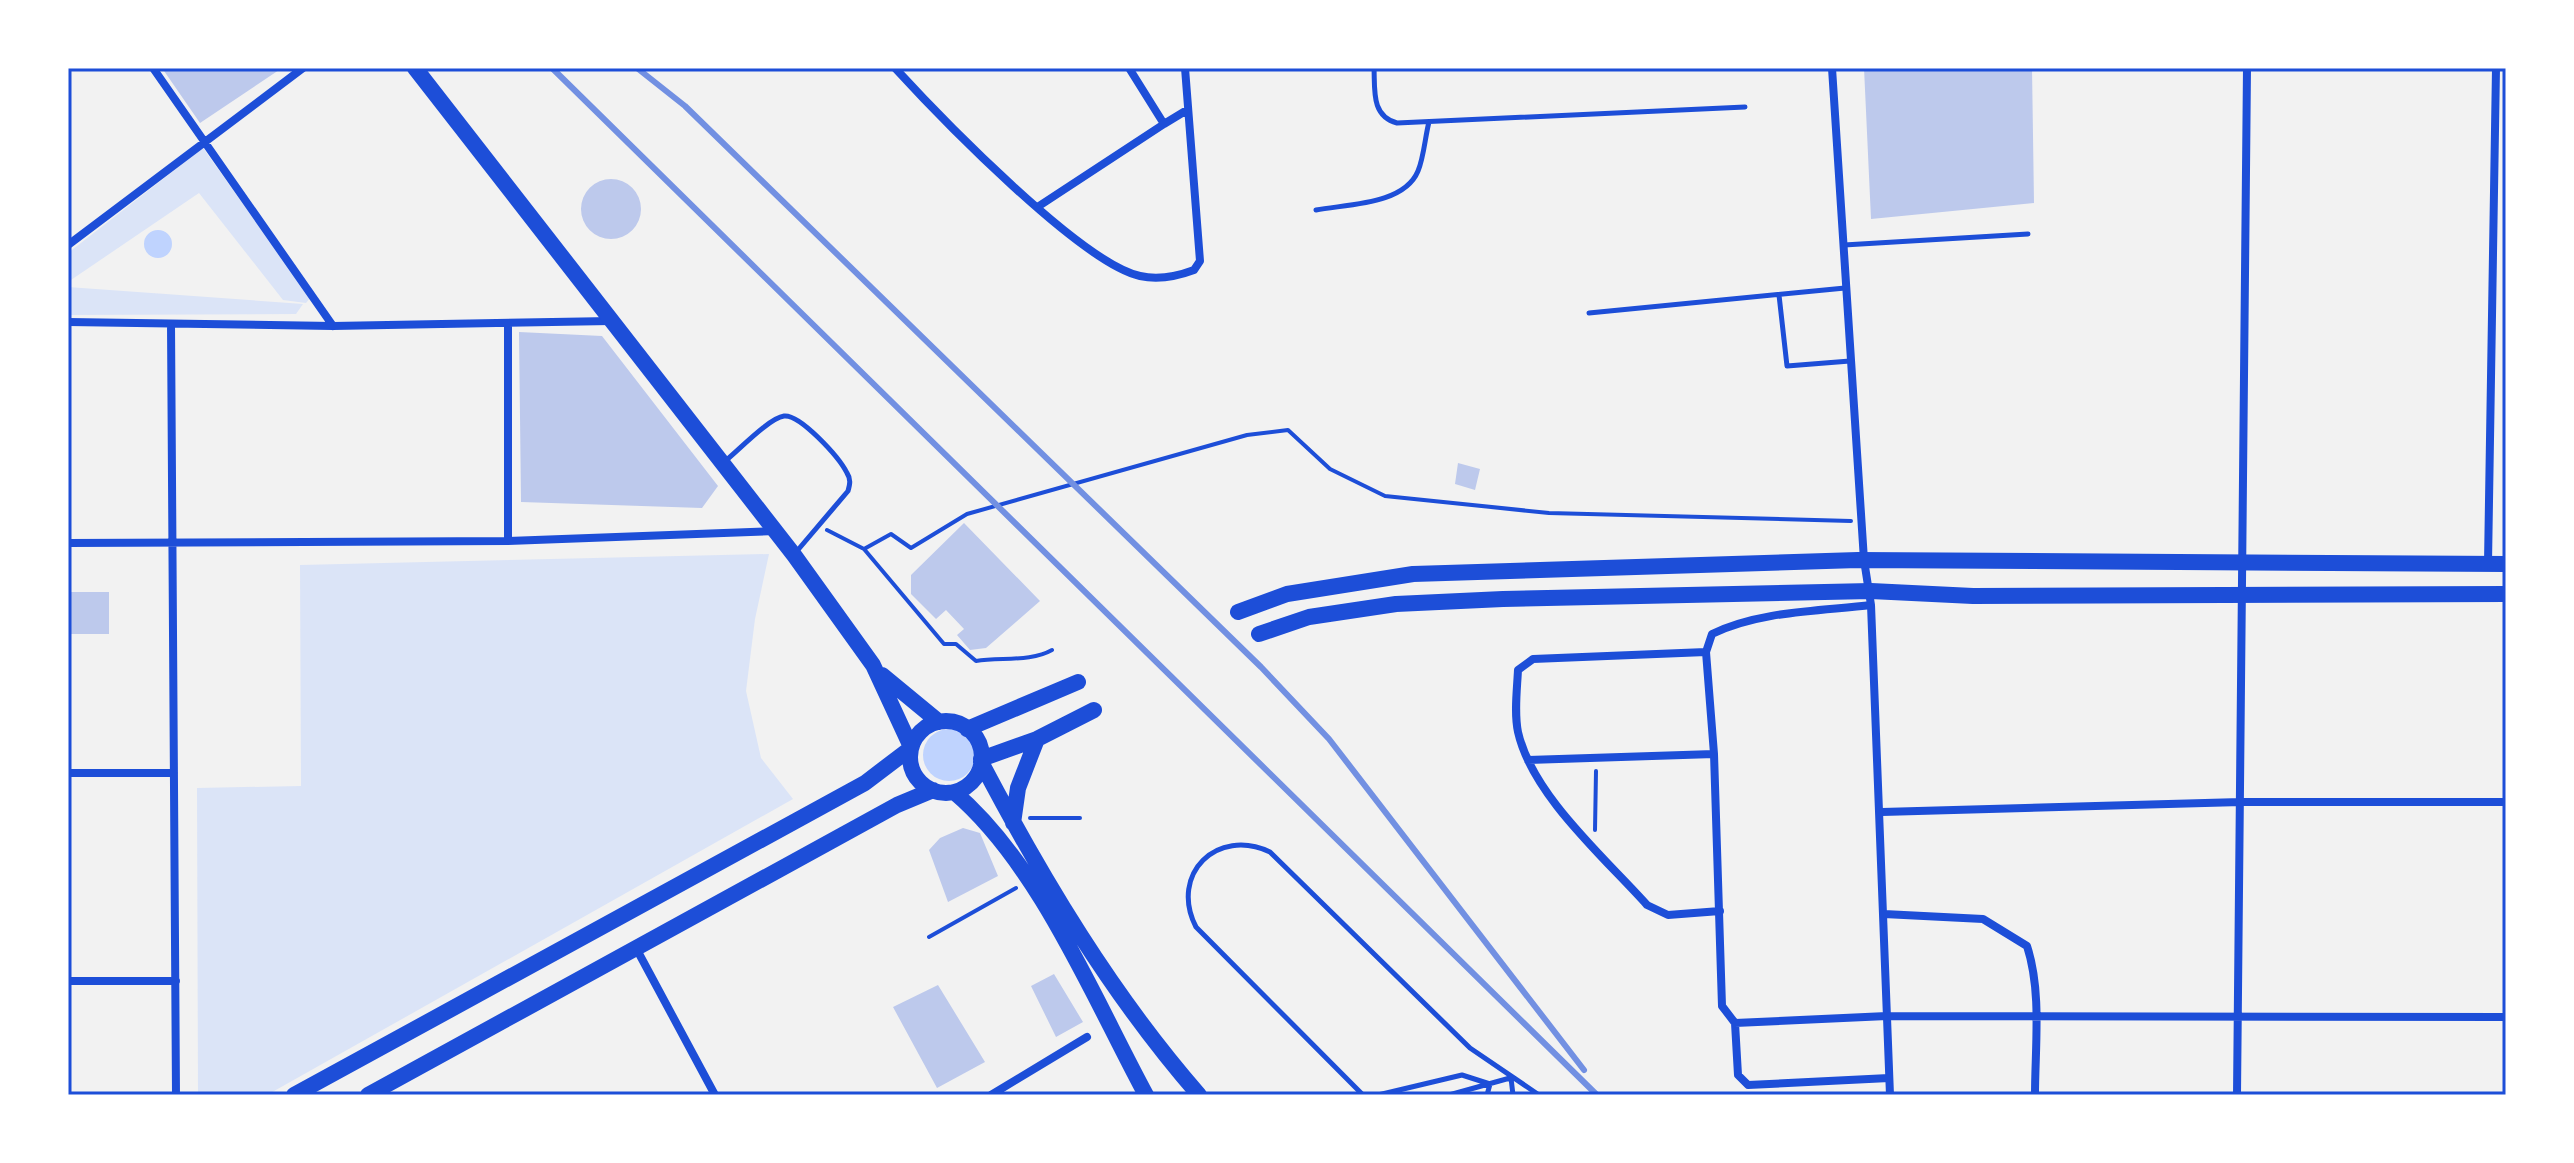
<svg xmlns="http://www.w3.org/2000/svg" width="2574" height="1163" viewBox="0 0 2574 1163" font-family="'Sofia Sans Condensed',sans-serif">
<style>
.green{fill:#dbe4f7}
.water{fill:#bfd3fe}
.building{fill:#bdc9ec}
.lines{fill:none;stroke-linecap:round;stroke-linejoin:round}
.path{stroke:#1d4ed8;stroke-width:4}
.service{stroke:#1d4ed8;stroke-width:5}
.minor{stroke:#1d4ed8;stroke-width:8}
.primary{stroke:#1d4ed8;stroke-width:16}
.rail{stroke:#7290e2;stroke-width:6}
.neatline{fill:none;stroke:#1d4ed8;stroke-width:3}
</style>
<rect width="100%" height="100%" fill="#f2f2f2"/>
<path class="green" d="M 203,148 L 310,298 L 306,303 L 283,300 L 199,193 L 68,282 L 68,253 Z
M 68,287 L 303,304 L 296,314 L 68,315 Z
M 769,554 L 755,619 L 746,691 L 761,758 L 793,799 L 267,1095 L 198,1095 L 197,788 L 301,786 L 300,565 Z"/>
<path class="water" d="M144 244a14 14 0 1 1 28 0a14 14 0 1 1-28 0Z
M923 755a26 26 0 1 1 52 0a26 26 0 1 1-52 0Z"/>
<path class="building" d="M 162,68 L 282,68 L 200,123 Z
M 1864,68 L 2032,68 L 2034,203 L 1871,219 Z
M581 209a30 30 0 1 1 60 0a30 30 0 1 1-60 0Z
M 519,332 L 602,336 L 718,486 L 702,508 L 521,502 Z
M 1458,463 L 1480,469 L 1475,490 L 1455,484 Z
M 964,523 L 1040,601 L 986,648 L 970,650 L 957,635 L 964,629 L 946,610 L 936,619 L 911,594 L 911,575 Z
M 68,592 L 109,592 L 109,634 L 68,634 Z
M 963,828 L 980,833 L 998,876 L 948,902 L 929,850 L 940,838 Z
M 1054,974 L 1083,1022 L 1056,1037 L 1031,986 Z
M 938,985 L 985,1062 L 937,1088 L 893,1007 Z"/>
<g class="lines">
<path class="path" d="M 827,530 L 864,549 L 944,644 L 956,644 L 976,661 C 1001,657 1031,662 1052,650
M 864,549 L 891,534 L 911,548 L 967,514 L 1247,435 L 1288,430 L 1330,469 L 1385,496 L 1549,513 L 1851,521
M 1030,818 L 1080,818
M 1595,830 L 1596,771
M 929,937 L 1016,888"/>
<path class="service" d="M 1374,68 C 1375,90 1371,116 1397,123 L 1745,107
M 1316,210 C 1347,204 1404,205 1418,171 C 1424,157 1425,137 1429,122
M 1844,245 L 2028,234
M 1779,295 L 1787,366 L 1850,361
M 1589,313 L 1845,288
M 724,462 C 738,451 769,418 784,416 C 800,414 839,457 847,473 C 851,479 850,484 848,491 L 797,551
M 1511,1078 L 1513,1095
M 1363,1095 L 1196,927 C 1169,874 1217,827 1270,852 L 1470,1048 L 1539,1095
M 1378,1095 L 1462,1075 L 1490,1084 L 1487,1095
M 1449,1095 L 1510,1078"/>
<path class="minor" d="M 153,68 L 333,326
M 895,68 C 940,117 1081,263 1140,276 C 1158,280 1178,276 1194,270 L 1200,261 L 1185,68
M 1129,68 L 1164,124 L 1187,110
M 1832,68 L 1864,560 L 1871,605 L 1890,1095
M 1039,206 L 1164,124
M 68,245 L 303,68
M 68,322 L 333,326 L 611,321
M 508,323 L 508,541
M 171,324 L 176,1095
M 68,543 L 508,541 L 775,531
M 2488,563 L 2496,68
M 1706,652 L 1714,754 L 1722,1006 L 1735,1023 L 1738,1075 L 1748,1085 L 1889,1078
M 1528,760 L 1714,754
M 68,773 L 174,773
M 1882,812 L 2241,802 L 2506,802
M 1720,911 L 1668,915 L 1647,905 C 1605,858 1532,795 1518,732 C 1514,713 1517,690 1518,670 L 1533,659 L 1706,652 L 1712,634 C 1759,611 1820,611 1871,605
M 1884,914 L 1983,919 L 2027,946 C 2042,992 2035,1047 2035,1095
M 636,948 L 715,1095
M 68,981 L 176,981
M 1735,1023 L 1887,1016 L 2506,1017
M 991,1095 L 1087,1037
M 2237,1095 L 2247,68"/>
<path class="primary" d="M 415,68 L 794,555 L 873,665 L 911,747
M 1238,612 L 1287,594 L 1413,574 L 1858,560 L 2506,564
M 1259,634 L 1309,617 L 1396,604 L 1503,599 L 1871,591 L 1973,596 L 2506,594
M 882,675 L 939,722
M910 757a36 36 0 1 1 72 0a36 36 0 1 1-72 0Z
M 967,729 L 1078,682
M 981,759 L 1037,739 L 1094,710
M 981,762 C 1043,880 1111,994 1199,1095
M 954,792 C 1039,864 1093,997 1146,1095
M 1013,823 L 1018,788 L 1037,739
M 294,1095 L 865,783 L 911,748
M 368,1095 L 897,805 L 933,790"/>
<path class="rail" d="M 552,68 L 1597,1095
M 637,68 L 685,106 L 1261,667 L 1329,739 L 1584,1070"/>
</g>
<rect width="2574" height="1163" fill="none" stroke="#ffffff" stroke-width="140"/>
<rect x="70" y="70" width="2434" height="1023" class="neatline"/>
</svg>
